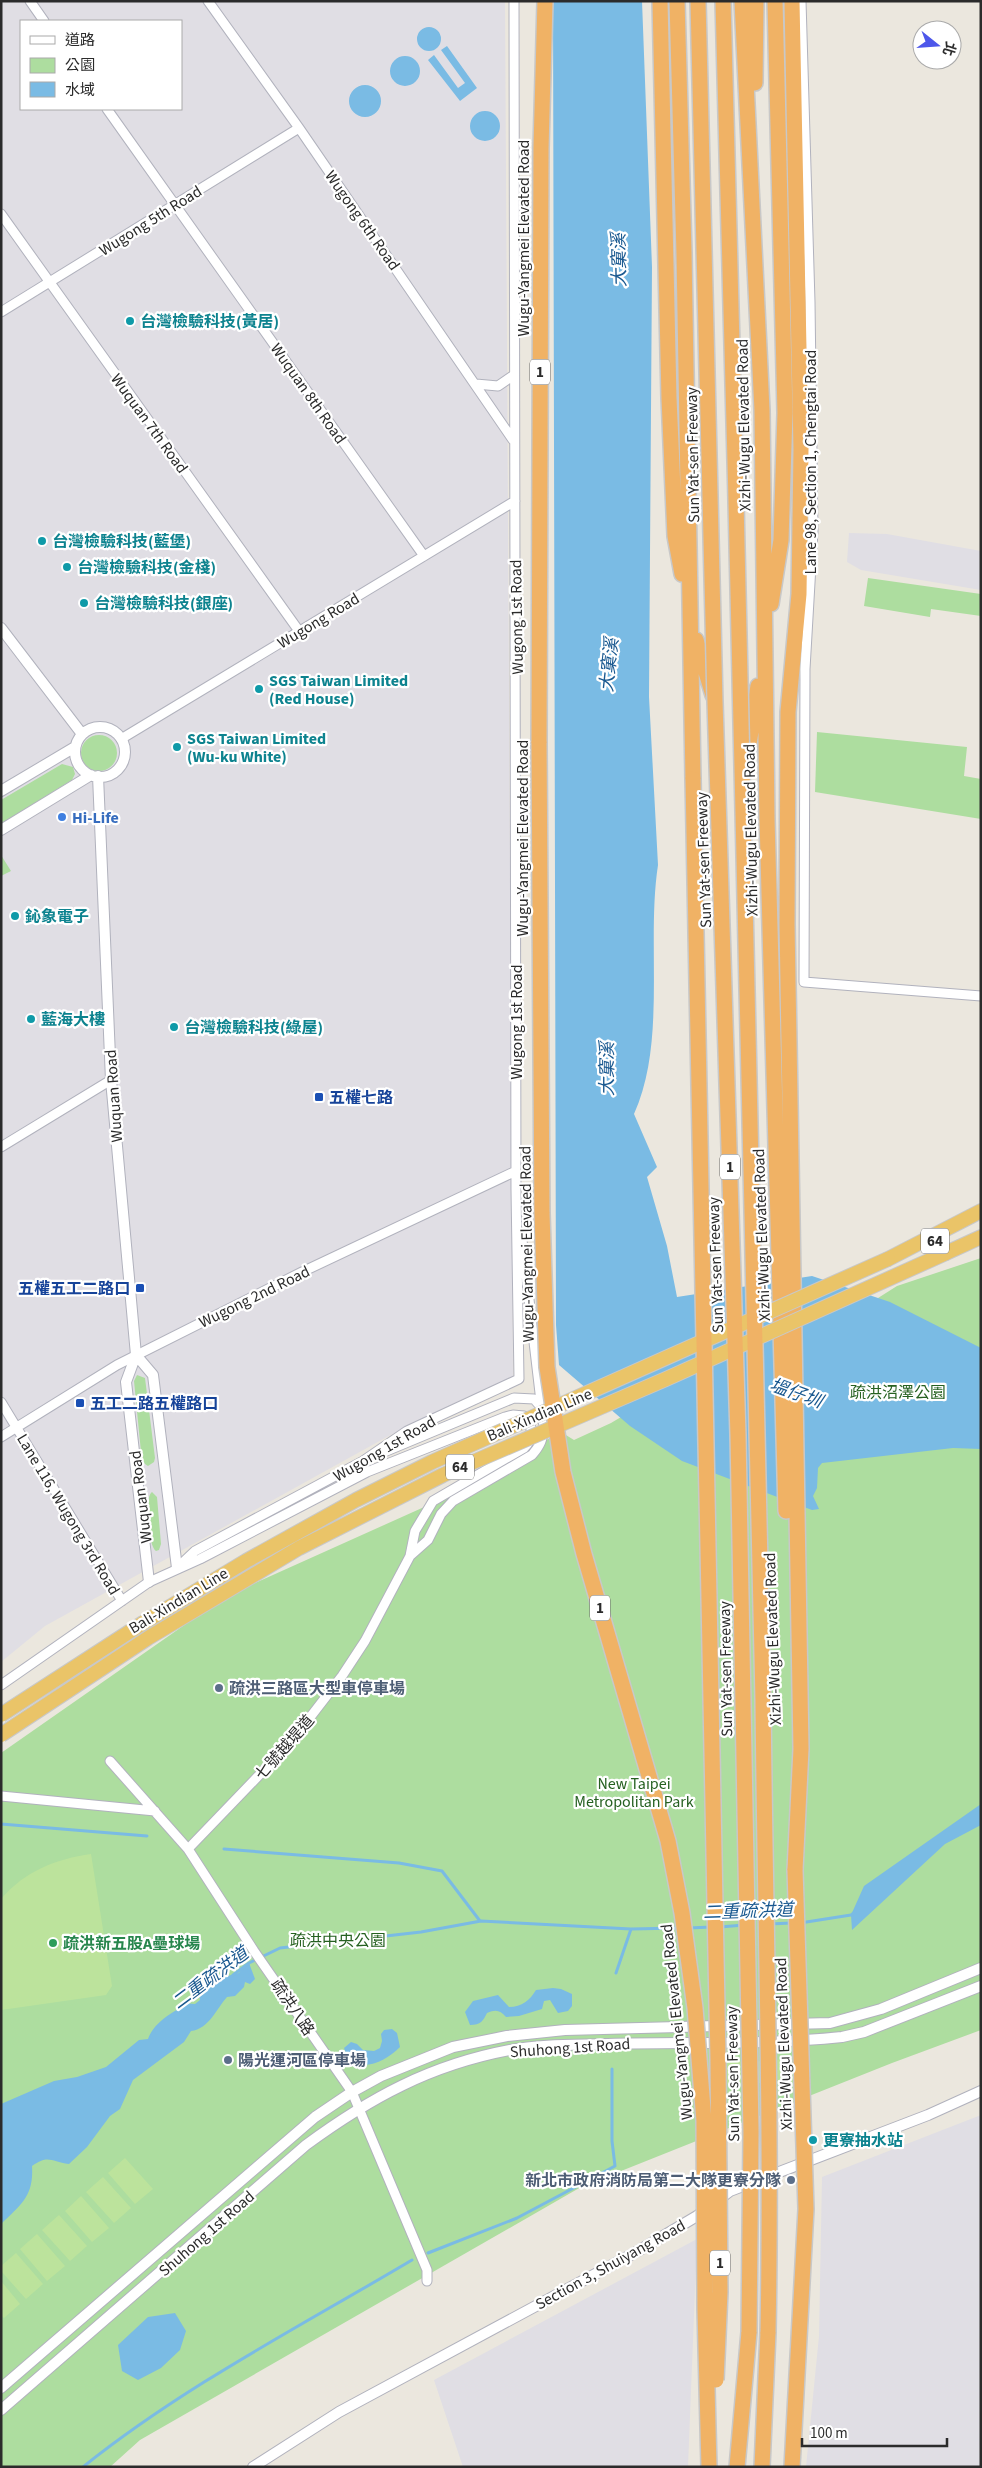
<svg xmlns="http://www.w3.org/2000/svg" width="982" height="2468" viewBox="0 0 982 2468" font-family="'Source Sans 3','Noto Sans TC',sans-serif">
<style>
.industrial{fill:#e0dee4;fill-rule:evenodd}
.green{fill:#addd9f}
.pitch{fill:#bce39c}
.water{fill:#7abbe4}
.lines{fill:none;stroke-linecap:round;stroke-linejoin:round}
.stream{stroke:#7abbe4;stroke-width:3}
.minor-casing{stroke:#b1b2bd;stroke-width:11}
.tertiary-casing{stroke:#b1b2bd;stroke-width:12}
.trunk-casing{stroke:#c8c8c8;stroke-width:16}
.motorway-casing{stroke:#c8c8c8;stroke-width:18}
.minor{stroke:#fff;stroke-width:9}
.tertiary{stroke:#fff;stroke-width:10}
.trunk{stroke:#eac468;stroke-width:14}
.motorway{stroke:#f0b265;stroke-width:15}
.trunk-bridge-casing{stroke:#c8c8c8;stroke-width:16;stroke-linecap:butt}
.motorway-bridge-casing{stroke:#c8c8c8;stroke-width:18;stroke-linecap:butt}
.trunk-bridge{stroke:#eac468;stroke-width:14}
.motorway-bridge{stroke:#f0b265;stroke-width:15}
.culture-dot{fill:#0f9aa8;stroke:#fff;stroke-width:2}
.shop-dot{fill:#3f7fe0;stroke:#fff;stroke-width:2}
.transit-dot{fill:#1a4fb4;stroke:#fff;stroke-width:2}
.service-dot{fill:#5c6f8a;stroke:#fff;stroke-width:2}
.leisure-dot{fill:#2e9e5b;stroke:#fff;stroke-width:2}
.labels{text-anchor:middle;stroke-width:4.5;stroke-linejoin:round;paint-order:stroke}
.shield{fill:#fff;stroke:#6b6b6b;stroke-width:1}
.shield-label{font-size:15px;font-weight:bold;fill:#2b2b2b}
.street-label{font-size:16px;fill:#2b2b2b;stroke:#fff}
.culture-label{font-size:16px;font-weight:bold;fill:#0d838f;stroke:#fff;text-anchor:start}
.shop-label{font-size:16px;font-weight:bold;fill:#366cbe;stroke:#fff;text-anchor:start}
.transit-label{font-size:16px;font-weight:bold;fill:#164399;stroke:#fff;text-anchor:start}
.park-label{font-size:16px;fill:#266121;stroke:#fff}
.service-label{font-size:16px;font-weight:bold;fill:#4e5e75;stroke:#fff;text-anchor:start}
.leisure-label{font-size:16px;font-weight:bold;fill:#27864d;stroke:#fff;text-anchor:start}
.water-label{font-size:18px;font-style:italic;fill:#1a5990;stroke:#fff}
</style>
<rect width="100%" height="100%" fill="#ebe7de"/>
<path class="industrial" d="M 1,1 L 505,1 L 513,1379 L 467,1397 L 394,1433 L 45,1626 L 1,1662 ZM 21,21 L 181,21 L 181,109 L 21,109 Z
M 849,533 L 887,534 L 981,551 L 981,590 L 861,570 L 847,562 Z
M 981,2115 L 981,2467 L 806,2467 L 819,2336 L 822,2177 Z
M 697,2239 L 688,2467 L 463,2467 L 434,2380 Z"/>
<path class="green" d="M 868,578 L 981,594 L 981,616 L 931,609 L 930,617 L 864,606 Z
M 817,732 L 967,747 L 964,776 L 981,779 L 981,819 L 815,792 Z
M81 753a18 18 0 1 1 36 0a18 18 0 1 1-36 0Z
M 62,764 L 73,767 L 75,774 L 72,780 L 1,824 L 1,800 Z
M 1,855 L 11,871 L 1,876 Z
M 981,1258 L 981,2030 L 892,2063 L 581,2187 L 140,2440 L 110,2467 L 1,2467 L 1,1753 L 226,1596 L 442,1499 L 561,1432 L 574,1440 L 611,1423 L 683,1380 L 848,1317 L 897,1286 Z
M 137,1375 L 145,1378 L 155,1458 L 154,1462 L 148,1466 L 142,1462 L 134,1381 Z
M 152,1492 L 157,1497 L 161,1544 L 159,1550 L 156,1551 C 148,1546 144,1497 152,1492 Z"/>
<path class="pitch" d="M 91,1854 L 112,1986 L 106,1995 L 1,2010 L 1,1899 C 25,1871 56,1859 91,1854 Z
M 806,2059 L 807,2081 L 765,2083 L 765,2060 Z
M 760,2061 L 761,2083 L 720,2084 L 719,2062 Z
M 125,2158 L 153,2189 L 135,2204 L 108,2173 Z
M 103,2177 L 131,2208 L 114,2223 L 86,2192 Z
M 81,2196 L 109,2228 L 92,2242 L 65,2211 Z
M 59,2215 L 87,2246 L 70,2261 L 42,2230 Z
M 37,2234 L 65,2266 L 47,2281 L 20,2249 Z
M 16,2253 L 43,2284 L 26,2299 L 1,2271 L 1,2266 Z
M 1,2281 L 20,2304 L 4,2318 L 1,2315 Z"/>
<path class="water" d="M 553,1 L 642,1 L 652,267 L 649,697 L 658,865 C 646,944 667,1041 634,1114 L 657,1167 L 647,1177 L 667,1246 L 677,1297 L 812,1276 L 890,1302 L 981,1348 L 981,1449 L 953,1448 L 822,1463 L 818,1468 L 817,1488 L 813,1496 L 819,1509 L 812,1510 L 682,1461 L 630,1426 L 559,1365 L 556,1325 Z
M417 39a12 12 0 1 1 24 0a12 12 0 1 1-24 0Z
M 447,46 L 477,88 L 460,101 L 428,60 L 434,55 L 458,88 L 465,83 L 441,50 Z
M390 71a15 15 0 1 1 30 0a15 15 0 1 1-30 0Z
M349 101a16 16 0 1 1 32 0a16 16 0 1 1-32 0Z
M470 126a15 15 0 1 1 30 0a15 15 0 1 1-30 0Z
M 981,1804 L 981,1825 L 945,1844 L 852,1930 L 851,1915 L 864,1886 Z
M 249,1963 L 255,1979 L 250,1984 L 245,1982 L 244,1987 L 235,1996 L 227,1997 C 217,2008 209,2029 191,2031 L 184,2042 L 133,2080 L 120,2109 L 110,2116 L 87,2147 L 69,2164 C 51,2162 49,2154 32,2166 C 34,2196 21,2205 1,2224 L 1,2104 L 54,2081 L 77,2077 L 106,2067 L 139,2040 L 148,2039 C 152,2026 168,2014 179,2009 L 181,2003 L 195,2004 L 200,2000 L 199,1995 C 214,1983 220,1977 239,1973 L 244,1965 Z
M 553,1988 L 561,1989 L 572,1994 L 572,2006 L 568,2011 L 558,2013 L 550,2000 L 544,2001 L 542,2009 L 519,2016 L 506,2017 C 500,2010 496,2009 487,2013 C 483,2021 481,2025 470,2025 L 465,2012 L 473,2001 L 498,1995 L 509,2007 C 522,2007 530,2000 536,1990 Z
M 392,2029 L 397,2033 L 400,2047 C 387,2060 367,2071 349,2061 L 344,2048 L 351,2042 L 357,2044 L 363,2050 L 374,2051 L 380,2048 L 382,2041 L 381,2034 L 384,2030 Z
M 175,2313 L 186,2331 L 180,2350 L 161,2368 L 138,2380 L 122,2371 L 118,2345 L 148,2317 Z"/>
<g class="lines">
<path class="stream" d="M 1,1824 L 147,1836
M 224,1849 L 399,1863 L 442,1871 L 480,1921
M 800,1923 L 851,1915 L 855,1912
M 770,1924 L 791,1923
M 720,1927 L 744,1925
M 688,1928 L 712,1927
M 616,1973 L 631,1929
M 233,1975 L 249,1963 L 280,1948 L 421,1932 L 481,1921 L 631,1929 L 679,1928
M 428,2253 L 517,2218 L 615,2166 L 612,2141 L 612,2069
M 83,2467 C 184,2386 301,2326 412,2260"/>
<g class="minor-casing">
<path id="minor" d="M 30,1 L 44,21
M 208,1 L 299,128 L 513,440
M 801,1 L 810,302 L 813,531 L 805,669 L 804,982 L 981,996
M 107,109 L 424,556
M 1,214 L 299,631
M 1,312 L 299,128
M 476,384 L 498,386 L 514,375
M 121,739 L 515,501
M 1,1147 L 111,1080
M 1,1402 L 122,1601
M 1,1437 L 117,1365 L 302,1272 L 516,1171
M 384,1452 L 514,1398 L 534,1399 L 541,1407
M 410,1556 L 428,1540 L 441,1514 L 453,1501 L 532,1455 C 540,1446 543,1439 544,1427 L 522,1240
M 177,1568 L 195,1551 L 363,1461 L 407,1431 L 519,1379 L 516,1190 L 514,1
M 1,1685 L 149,1582 L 200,1559 L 367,1472 L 505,1417 L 513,1415 L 524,1416 C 533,1426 535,1437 524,1448 L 433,1501 L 415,1531 L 410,1556 L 365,1641 L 342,1676 L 291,1742 L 188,1849
M 110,1761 L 188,1849 L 254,1951 L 352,2092 L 427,2270 L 427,2281
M 1,1796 L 155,1811"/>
</g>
<g class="tertiary-casing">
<path id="tertiary" d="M 1,628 L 82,734
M75 752a25 25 0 1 1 50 0a25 25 0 1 1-50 0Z
M 98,776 L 111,1080 L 136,1355 L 126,1382 L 149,1582
M 1,791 L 75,747
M 1,830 L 91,775
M 136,1355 L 153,1375 L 177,1568
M 1,2388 L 315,2117 L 352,2092 L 381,2076 L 453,2047 L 507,2036 L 565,2030 L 830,2023 L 881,2009 L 981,1968
M 1,2410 L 306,2145 C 370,2098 430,2065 510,2050 C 541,2044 576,2045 608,2044 C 686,2042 765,2045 842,2037 L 864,2032 L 981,1986
M 253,2467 L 339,2412 L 638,2251 L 697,2216 L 730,2191 L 928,2115 L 981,2091"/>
</g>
<g class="trunk-casing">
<path id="trunk" d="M 946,1253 L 981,1237
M 888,1259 L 981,1211"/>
</g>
<g class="motorway-casing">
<path id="motorway" d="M 660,1 L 669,398 L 675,536 L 682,574
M 677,1 L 684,253 L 693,779
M 742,1 L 762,410 L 767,819 L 786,1511
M 792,1 L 801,449 L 799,594 L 788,712 L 787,924 L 801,1749 L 795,1870
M 755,83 L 756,1
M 771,604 L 781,540 L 785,413 L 775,1
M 696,640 L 713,695
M 539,743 L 541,148 L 545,1
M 747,757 L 758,686
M 737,2467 L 749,2332
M 762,2467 L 768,2332"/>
</g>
<use href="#minor" class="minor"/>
<use href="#tertiary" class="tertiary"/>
<use href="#trunk" class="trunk"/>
<use href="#motorway" class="motorway"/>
<g class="trunk-bridge-casing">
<path id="trunk-bridge" d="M 1,1715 L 143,1623 L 246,1561 L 356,1500 L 432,1462 L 888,1259
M 1,1735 L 148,1638 L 299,1548 L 443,1475 L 666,1379 L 946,1253"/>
</g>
<g class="motorway-bridge-casing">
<path id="motorway-bridge" d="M 698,1 L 715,702 L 738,1435 L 751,2132 L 749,2332
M 723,1 C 737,567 755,1133 763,1699 C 765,1910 772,2121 768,2332
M 539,743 L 542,1213 L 547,1367 L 563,1472 L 584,1554 L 668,1841 L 682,1913 L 695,2008 L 704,2121 L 705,2309 L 709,2467
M 693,779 L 718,2059 L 720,2292 L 716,2380
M 792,2467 L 806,2209 L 795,1870"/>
</g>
<use href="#trunk-bridge" class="trunk-bridge"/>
<use href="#motorway-bridge" class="motorway-bridge"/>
</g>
<g class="culture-dot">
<circle cx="130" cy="321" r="5"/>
<circle cx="42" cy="541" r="5"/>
<circle cx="67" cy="567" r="5"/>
<circle cx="84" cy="603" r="5"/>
<circle cx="259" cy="689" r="5"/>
<circle cx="177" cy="747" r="5"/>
<circle cx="15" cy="916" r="5"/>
<circle cx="31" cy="1019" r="5"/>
<circle cx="174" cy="1027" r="5"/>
<circle cx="813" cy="2140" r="5"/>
</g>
<circle class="shop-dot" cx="62" cy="817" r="5"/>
<g class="transit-dot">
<rect x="314" y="1092" width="10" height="10" rx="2.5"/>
<rect x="135" y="1283" width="10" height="10" rx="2.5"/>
<rect x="75" y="1398" width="10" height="10" rx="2.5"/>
</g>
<g class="service-dot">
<circle cx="219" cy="1688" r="5"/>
<circle cx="228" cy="2060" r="5"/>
<circle cx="791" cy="2180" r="5"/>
</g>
<circle class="leisure-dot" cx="53" cy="1943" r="5"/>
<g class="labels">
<g class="shield">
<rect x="530" y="359.5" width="20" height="25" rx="4"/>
<rect x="720" y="1154.5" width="20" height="25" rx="4"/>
<rect x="921" y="1228.5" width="28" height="25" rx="4"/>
<rect x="446" y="1454.5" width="28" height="25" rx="4"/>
<rect x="590" y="1595.5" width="20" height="25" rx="4"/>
<rect x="710" y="2250.5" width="20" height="25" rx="4"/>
</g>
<g class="shield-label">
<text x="540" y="377">1</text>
<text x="730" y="1172">1</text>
<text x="935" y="1246">64</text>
<text x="460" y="1472">64</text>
<text x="600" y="1613">1</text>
<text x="720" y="2268">1</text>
</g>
<g class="street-label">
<text transform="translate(150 220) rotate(-32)" y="6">Wugong 5th Road</text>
<text transform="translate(363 220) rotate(55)" y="6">Wugong 6th Road</text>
<text transform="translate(523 238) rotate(-90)" y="6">Wugu-Yangmei Elevated Road</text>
<text transform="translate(309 393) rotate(55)" y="6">Wuquan 8th Road</text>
<text transform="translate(150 423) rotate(54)" y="6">Wuquan 7th Road</text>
<text transform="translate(743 425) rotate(-91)" y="6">Xizhi-Wugu Elevated Road</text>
<text transform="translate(692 455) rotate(-91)" y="6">Sun Yat-sen Freeway</text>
<text transform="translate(810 462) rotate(-90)" y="6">Lane 98, Section 1, Chengtai Road</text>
<text transform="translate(516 617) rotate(-91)" y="6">Wugong 1st Road</text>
<text transform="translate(318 620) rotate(-31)" y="6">Wugong Road</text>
<text transform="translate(750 830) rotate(-91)" y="6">Xizhi-Wugu Elevated Road</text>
<text transform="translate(522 838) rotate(-90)" y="6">Wugu-Yangmei Elevated Road</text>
<text transform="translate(703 860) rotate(-92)" y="6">Sun Yat-sen Freeway</text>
<text transform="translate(516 1022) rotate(-90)" y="6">Wugong 1st Road</text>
<text transform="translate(113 1096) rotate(-94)" y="6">Wuquan Road</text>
<text transform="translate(761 1235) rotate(-92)" y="6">Xizhi-Wugu Elevated Road</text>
<text transform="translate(526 1244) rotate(-91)" y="6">Wugu-Yangmei Elevated Road</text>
<text transform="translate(715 1265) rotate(-92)" y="6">Sun Yat-sen Freeway</text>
<text transform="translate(254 1296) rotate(-26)" y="6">Wugong 2nd Road</text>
<text transform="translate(539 1414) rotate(-23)" y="6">Bali-Xindian Line</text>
<text transform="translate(384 1448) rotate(-30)" y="6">Wugong 1st Road</text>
<text transform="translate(140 1497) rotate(-97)" y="6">Wuquan Road</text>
<text transform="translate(69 1514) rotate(59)" y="6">Lane 116, Wugong 3rd Road</text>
<text transform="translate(178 1600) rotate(-31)" y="6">Bali-Xindian Line</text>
<text transform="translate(772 1639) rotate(-92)" y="6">Xizhi-Wugu Elevated Road</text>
<text transform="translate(725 1669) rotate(-91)" y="6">Sun Yat-sen Freeway</text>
<text transform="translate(284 1747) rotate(-49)" y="6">七號越堤道</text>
<text transform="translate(293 2007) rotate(56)" y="6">疏洪八路</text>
<text transform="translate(676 2022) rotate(-96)" y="6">Wugu-Yangmei Elevated Road</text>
<text transform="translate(783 2044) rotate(-92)" y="6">Xizhi-Wugu Elevated Road</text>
<text transform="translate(570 2047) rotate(-4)" y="6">Shuhong 1st Road</text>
<text transform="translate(732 2074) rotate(-91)" y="6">Sun Yat-sen Freeway</text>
<text transform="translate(206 2233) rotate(-41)" y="6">Shuhong 1st Road</text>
<text transform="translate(610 2264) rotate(-29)" y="6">Section 3, Shuiyang Road</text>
</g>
<g class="culture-label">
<text x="140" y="327">台灣檢驗科技(黃居)</text>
<text x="52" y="547">台灣檢驗科技(藍堡)</text>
<text x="77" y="573">台灣檢驗科技(金棧)</text>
<text x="94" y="609">台灣檢驗科技(銀座)</text>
<text x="269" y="686">SGS Taiwan Limited<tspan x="269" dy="18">(Red House)</tspan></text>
<text x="187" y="744">SGS Taiwan Limited<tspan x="187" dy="18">(Wu-ku White)</tspan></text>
<text x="25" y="922">鈊象電子</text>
<text x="41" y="1025">藍海大樓</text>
<text x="184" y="1033">台灣檢驗科技(綠屋)</text>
<text x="823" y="2146">更寮抽水站</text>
</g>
<g class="shop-label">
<text x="72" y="823">Hi-Life</text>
</g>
<g class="transit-label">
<text x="329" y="1103">五權七路</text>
<text x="130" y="1294" text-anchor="end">五權五工二路口</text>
<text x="90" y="1409">五工二路五權路口</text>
</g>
<g class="park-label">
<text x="898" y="1398">疏洪沼澤公園</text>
<text x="634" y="1789">New Taipei<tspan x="634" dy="18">Metropolitan Park</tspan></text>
<text x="338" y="1946">疏洪中央公園</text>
</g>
<g class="service-label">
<text x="229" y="1694">疏洪三路區大型車停車場</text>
<text x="238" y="2066">陽光運河區停車場</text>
<text x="781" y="2186" text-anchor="end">新北市政府消防局第二大隊更寮分隊</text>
</g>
<g class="leisure-label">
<text x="63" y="1949">疏洪新五股A壘球場</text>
</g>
<g class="water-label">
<text transform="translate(619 260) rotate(-91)" y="6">大窠溪</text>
<text transform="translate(609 665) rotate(-84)" y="6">大窠溪</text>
<text transform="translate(607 1069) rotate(-90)" y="6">大窠溪</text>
<text transform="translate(796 1393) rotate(20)" y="6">塭仔圳</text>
<text transform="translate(748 1911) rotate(-2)" y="6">二重疏洪道</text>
<text transform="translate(210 1978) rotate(-37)" y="6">二重疏洪道</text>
</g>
</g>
<rect width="982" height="2468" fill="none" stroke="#2b2b2b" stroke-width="5"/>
<rect x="20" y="20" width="162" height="90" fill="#ffffff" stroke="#aaaaaa"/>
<rect x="30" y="36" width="25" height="8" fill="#ffffff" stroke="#aaaaaa"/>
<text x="65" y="45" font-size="15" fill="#2b2b2b">道路</text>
<rect x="30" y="58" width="25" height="15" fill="#addd9f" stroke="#aaaaaa"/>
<text x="65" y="70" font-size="15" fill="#2b2b2b">公園</text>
<rect x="30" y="82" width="25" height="15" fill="#7abbe4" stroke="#aaaaaa"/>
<text x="65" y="95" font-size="15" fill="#2b2b2b">水域</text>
<g transform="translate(937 45) rotate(107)"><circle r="24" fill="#ffffff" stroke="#aaaaaa"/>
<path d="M0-4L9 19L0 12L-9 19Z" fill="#4d57ea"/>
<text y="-8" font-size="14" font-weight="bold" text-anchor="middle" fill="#2b2b2b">北</text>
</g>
<path d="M802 2438v8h145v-8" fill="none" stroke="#2b2b2b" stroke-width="2.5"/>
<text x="810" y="2438" font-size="15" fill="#2b2b2b" stroke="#ffffff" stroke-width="4" paint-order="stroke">100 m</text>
</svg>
